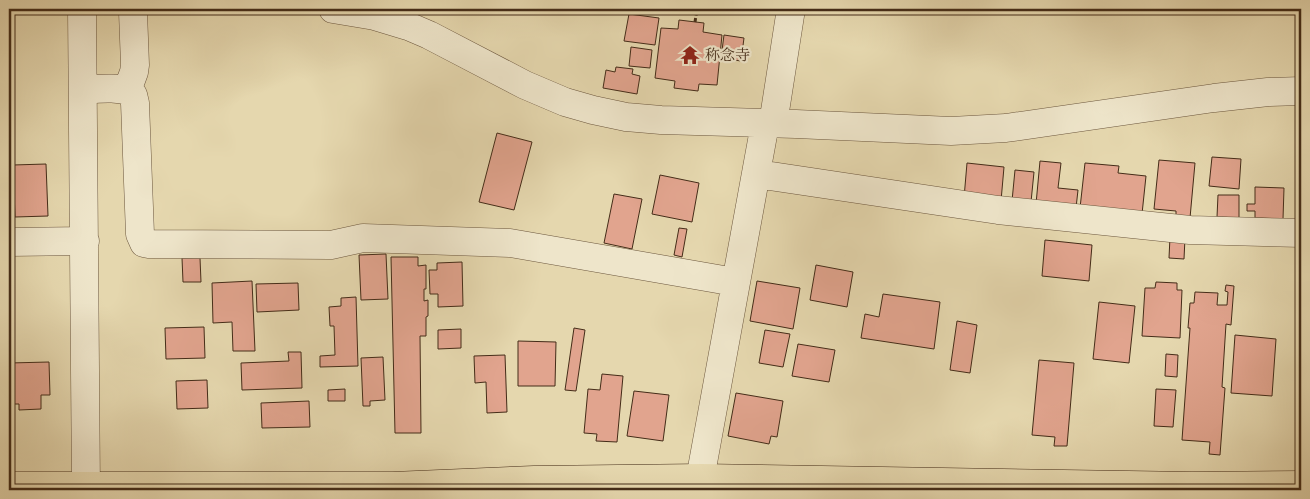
<svg xmlns="http://www.w3.org/2000/svg" width="1310" height="499" viewBox="0 0 1310 499" font-family="'IM FELL Double Pica','Noto Serif JP',serif">
<style>
.building{fill:#e1a48e;stroke:#442c18}
.lines{fill:none;stroke-linecap:round;stroke-linejoin:round}
.minor-casing{stroke:#6c573e;stroke-width:29}
.major-casing{stroke:#442c18;stroke-width:29}
.path{stroke:#442c18;stroke-width:3;stroke-dasharray:4 2.5;stroke-linecap:butt}
.minor{stroke:#eee5ca;stroke-width:28}
.major{stroke:#e5d7ae;stroke-width:28}
.labels{text-anchor:middle;stroke-width:4.5;stroke-linejoin:round;paint-order:stroke}
.poi-label{font-size:15px;fill:#442c18;stroke:#eee5ca;text-anchor:start}
</style>
<rect width="100%" height="100%" fill="#e5d7ae"/>
<filter id="stains"><feTurbulence type="fractalNoise" baseFrequency=".004" numOctaves="4"/><feColorMatrix values="0 0 0 0 .2 0 0 0 0 .09 0 0 0 0 .02 0 0 0 .5 -.17"/></filter>
<radialGradient id="worn" r=".72"><stop offset=".6" stop-color="#630" stop-opacity="0"/><stop offset="1" stop-color="#630" stop-opacity=".3"/></radialGradient>
<path class="building" d="M 629,14 L 659,18 L 655,45 L 624,41 Z
M 679,20 L 704,23 L 703,32 L 722,35 L 717,85 L 699,84 L 698,91 L 674,88 L 675,81 L 655,78 L 661,28 L 678,29 Z
M 724,35 L 744,38 L 741,61 L 721,58 Z
M 631,47 L 652,50 L 650,68 L 629,66 Z
M 616,67 L 633,69 L 632,74 L 640,76 L 637,94 L 603,88 L 606,70 L 615,72 Z
M 497,133 L 532,142 L 514,210 L 479,202 Z
M 1212,157 L 1241,159 L 1239,189 L 1209,186 Z
M 1159,160 L 1195,163 L 1190,218 L 1176,217 L 1176,211 L 1154,209 Z
M 1040,161 L 1061,163 L 1058,188 L 1078,190 L 1076,208 L 1036,204 Z
M 967,163 L 1004,167 L 1001,201 L 964,198 Z
M 1085,163 L 1119,166 L 1118,173 L 1146,176 L 1142,214 L 1080,208 Z
M 46,164 L 48,216 L 15,217 L 13,165 Z
M 1015,170 L 1034,172 L 1031,202 L 1012,201 Z
M 660,175 L 699,183 L 692,222 L 652,214 Z
M 1255,187 L 1284,188 L 1283,219 L 1255,218 L 1255,211 L 1247,211 L 1247,204 L 1255,204 Z
M 614,194 L 642,199 L 632,249 L 604,243 Z
M 1218,195 L 1239,195 L 1239,218 L 1217,217 Z
M 679,228 L 687,229 L 682,257 L 674,255 Z
M 1170,237 L 1185,238 L 1184,259 L 1169,258 Z
M 1045,240 L 1092,245 L 1089,281 L 1042,276 Z
M 386,254 L 388,299 L 361,300 L 359,255 Z
M 391,257 L 418,257 L 418,266 L 426,265 L 426,289 L 424,289 L 424,301 L 428,300 L 428,316 L 426,317 L 426,336 L 420,336 L 421,433 L 395,433 Z
M 182,258 L 200,258 L 201,282 L 183,282 Z
M 462,262 L 463,306 L 438,307 L 438,294 L 430,294 L 429,270 L 437,270 L 437,263 Z
M 816,265 L 853,272 L 847,307 L 810,300 Z
M 252,281 L 255,351 L 233,351 L 232,322 L 213,323 L 212,283 Z
M 757,281 L 800,288 L 793,329 L 750,321 Z
M 1156,282 L 1177,283 L 1177,290 L 1182,290 L 1180,338 L 1142,336 L 1145,288 L 1155,288 Z
M 298,283 L 299,310 L 257,312 L 256,284 Z
M 1226,285 L 1234,286 L 1231,325 L 1226,324 L 1222,387 L 1225,388 L 1220,455 L 1209,454 L 1210,442 L 1182,440 L 1190,328 L 1188,328 L 1190,303 L 1194,303 L 1195,292 L 1218,293 L 1217,305 L 1227,305 L 1228,292 L 1225,291 Z
M 883,294 L 940,302 L 934,349 L 861,338 L 865,314 L 879,317 Z
M 356,297 L 358,366 L 320,367 L 320,356 L 335,355 L 334,326 L 330,326 L 329,307 L 341,306 L 341,298 Z
M 1099,302 L 1135,306 L 1129,363 L 1093,359 Z
M 957,321 L 977,325 L 970,373 L 950,370 Z
M 204,327 L 205,358 L 166,359 L 165,328 Z
M 574,328 L 585,330 L 576,391 L 565,390 Z
M 461,329 L 461,348 L 438,349 L 438,330 Z
M 765,330 L 790,334 L 783,367 L 759,363 Z
M 1235,335 L 1276,339 L 1272,396 L 1231,393 Z
M 518,341 L 556,342 L 555,386 L 518,386 Z
M 798,344 L 835,350 L 829,382 L 792,376 Z
M 288,352 L 301,352 L 302,388 L 242,390 L 241,363 L 289,361 Z
M 1166,354 L 1178,355 L 1177,377 L 1165,376 Z
M 505,355 L 507,412 L 487,413 L 486,382 L 475,383 L 474,356 Z
M 383,357 L 385,400 L 370,401 L 370,406 L 363,406 L 361,358 Z
M 1039,360 L 1074,363 L 1067,446 L 1054,446 L 1055,437 L 1032,435 Z
M 49,362 L 50,395 L 41,395 L 41,409 L 19,410 L 19,404 L 9,404 L 9,363 Z
M 602,374 L 623,376 L 617,442 L 596,441 L 597,434 L 584,433 L 588,389 L 600,390 Z
M 207,380 L 208,408 L 177,409 L 176,381 Z
M 345,389 L 345,401 L 328,401 L 328,390 Z
M 1156,389 L 1176,390 L 1173,427 L 1154,426 Z
M 634,391 L 669,395 L 663,441 L 627,436 Z
M 736,393 L 783,401 L 777,437 L 771,436 L 769,444 L 728,436 Z
M 309,401 L 310,427 L 262,428 L 261,403 Z"/>
<g class="lines">
<g class="minor-casing">
<path id="minor" d="M 82,9 L 86,490
M 333,9 L 375,16 L 408,26 L 429,35 L 525,85 L 565,102 L 593,110 L 626,117 L 661,120 L 796,124 L 951,131 L 1006,128 L 1214,98 L 1268,92 L 1301,91
M 83,90 C 94,89 125,85 133,95 C 134,97 134,100 135,103 L 140,234 L 144,243 L 149,244 L 331,245 L 363,238 L 510,243 L 735,282
M 127,91 L 134,72 L 135,65 L 133,12
M 773,124 L 791,9
M 757,174 L 998,210 L 1190,230 L 1301,233
M 9,242 L 85,241
M 698,490 L 765,124"/>
</g>
<g class="major-casing">
<path id="major" d="M 9,486 L 393,486 L 534,480 L 701,478 L 1192,486 L 1301,485"/>
</g>
<path class="path" d="M 695,22 L 697,9"/>
<use href="#minor" class="minor"/>
<use href="#major" class="major"/>
</g>
<defs>
<g id="temple-bare" transform="scale(1.5)"><path d="M0-6L5-2H3V0L6.5 2.5H4V6H1.5V3h-3V6H-4V2.5H-6.5L-3 0V-2H-5Z" fill="#8f2418" stroke="#eee5ca" stroke-width="2.5" paint-order="stroke"/></g>
</defs>
<g fill-rule="evenodd">
<use href="#temple-bare" x="690" y="55"/>
</g>
<g class="labels">
<g class="poi-label">
<text x="705" y="60">称念寺</text>
</g>
</g>
<rect width="1310" height="499" fill="none" stroke="#e5d7ae" stroke-width="30"/>
<rect x="10" y="10" width="1290" height="479" fill="none" stroke="#442c18" stroke-width="2.5"/>
<rect x="15" y="15" width="1280" height="469" fill="none" stroke="#442c18"/>
<rect width="100%" height="100%" filter="url(#stains)"/>
<rect width="100%" height="100%" fill="url(#worn)"/>
</svg>
